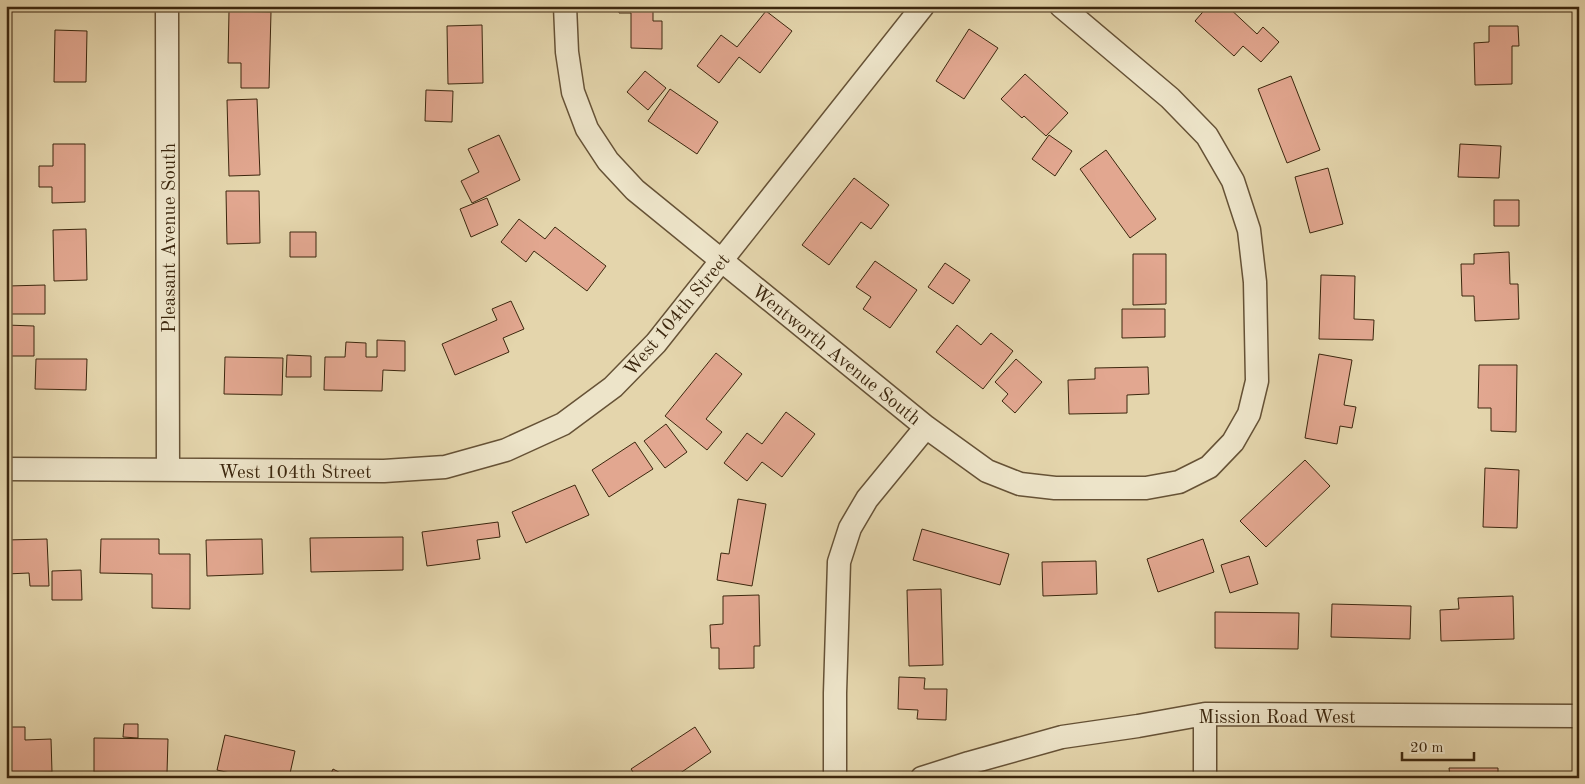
<svg xmlns="http://www.w3.org/2000/svg" width="1585" height="784" viewBox="0 0 1585 784" font-family="'Old Standard TT',serif">
<style>
.building{fill:#e2a790;stroke:#3c270e}
.lines{fill:none;stroke-linecap:round;stroke-linejoin:round}
.minor-casing{stroke:#665236;stroke-width:25}
.minor{stroke:#ede4c9;stroke-width:22}
.labels{text-anchor:middle;stroke-width:4;stroke-linejoin:round;paint-order:stroke}
.street-label{font-size:19px;fill:#3c270e;stroke:#ede4c9}
</style>
<rect width="100%" height="100%" fill="#e4d5ac"/>
<filter id="stains"><feTurbulence type="fractalNoise" baseFrequency=".004" numOctaves="4"/><feColorMatrix values="0 0 0 0 .2 0 0 0 0 .09 0 0 0 0 .02 0 0 0 .5 -.17"/></filter>
<radialGradient id="worn" r=".72"><stop offset=".6" stop-color="#630" stop-opacity="0"/><stop offset="1" stop-color="#630" stop-opacity=".3"/></radialGradient>
<path class="building" d="M 619,6 L 653,6 L 653,21 L 662,21 L 662,49 L 631,48 L 631,13 L 619,13 Z
M 1208,6 L 1227,6 L 1257,34 L 1263,27 L 1279,42 L 1261,62 L 1243,46 L 1234,56 L 1195,21 Z
M 229,11 L 271,12 L 269,88 L 241,88 L 241,63 L 228,63 Z
M 766,11 L 792,31 L 760,73 L 739,57 L 719,83 L 697,66 L 721,35 L 737,47 Z
M 482,25 L 483,83 L 448,84 L 447,26 Z
M 1489,26 L 1518,26 L 1519,46 L 1512,46 L 1512,84 L 1475,85 L 1474,43 L 1489,42 Z
M 969,29 L 998,48 L 964,99 L 936,81 Z
M 55,30 L 87,31 L 86,82 L 54,82 Z
M 645,71 L 666,88 L 648,110 L 627,92 Z
M 1025,74 L 1068,113 L 1046,136 L 1024,116 L 1022,118 L 1001,99 Z
M 1291,76 L 1320,150 L 1287,163 L 1258,89 Z
M 670,89 L 718,122 L 697,154 L 648,121 Z
M 426,90 L 453,91 L 452,122 L 425,121 Z
M 257,99 L 260,175 L 229,176 L 227,100 Z
M 499,135 L 520,180 L 472,203 L 461,181 L 479,172 L 468,149 Z
M 1049,135 L 1072,151 L 1055,176 L 1032,159 Z
M 53,144 L 85,144 L 85,202 L 52,203 L 52,187 L 39,187 L 39,166 L 53,166 Z
M 1460,144 L 1501,146 L 1499,178 L 1458,177 Z
M 1106,150 L 1156,219 L 1130,238 L 1080,169 Z
M 1328,168 L 1343,224 L 1310,233 L 1295,177 Z
M 854,178 L 889,205 L 871,229 L 861,222 L 829,265 L 802,245 Z
M 226,191 L 259,191 L 260,243 L 227,244 Z
M 487,198 L 498,225 L 471,237 L 460,209 Z
M 1494,200 L 1519,200 L 1519,226 L 1494,226 Z
M 519,219 L 545,239 L 555,227 L 606,266 L 587,291 L 534,251 L 526,262 L 501,242 Z
M 86,229 L 87,280 L 54,281 L 53,230 Z
M 290,232 L 316,232 L 316,257 L 290,257 Z
M 1509,252 L 1510,284 L 1518,284 L 1519,319 L 1475,321 L 1474,296 L 1462,296 L 1461,264 L 1474,264 L 1474,254 Z
M 1133,254 L 1166,254 L 1166,304 L 1133,305 Z
M 875,261 L 917,290 L 890,328 L 863,309 L 871,297 L 856,287 Z
M 945,263 L 970,280 L 953,304 L 928,287 Z
M 1321,275 L 1355,276 L 1354,319 L 1374,320 L 1373,340 L 1319,339 Z
M 45,285 L 45,314 L 8,314 L 8,286 Z
M 511,301 L 524,329 L 503,338 L 509,352 L 455,375 L 442,344 L 497,320 L 492,309 Z
M 1122,309 L 1165,309 L 1165,337 L 1122,338 Z
M 6,325 L 34,326 L 34,356 L 6,356 Z
M 957,325 L 981,345 L 991,333 L 1013,351 L 983,389 L 936,352 Z
M 377,340 L 405,341 L 405,371 L 383,370 L 382,391 L 324,390 L 325,357 L 345,357 L 346,342 L 366,343 L 366,357 L 377,357 Z
M 716,353 L 742,374 L 706,419 L 722,432 L 707,450 L 665,416 Z
M 1319,354 L 1352,360 L 1344,405 L 1356,407 L 1352,428 L 1340,426 L 1337,444 L 1305,438 Z
M 287,355 L 311,356 L 311,377 L 286,377 Z
M 225,357 L 283,358 L 282,395 L 224,394 Z
M 36,359 L 87,359 L 86,390 L 35,389 Z
M 1016,359 L 1042,382 L 1015,413 L 1002,401 L 1008,394 L 995,382 Z
M 1479,365 L 1517,365 L 1516,432 L 1491,431 L 1491,408 L 1478,408 Z
M 1148,367 L 1149,394 L 1127,395 L 1127,413 L 1069,414 L 1068,380 L 1095,379 L 1095,368 Z
M 786,412 L 815,434 L 782,477 L 762,462 L 747,481 L 724,463 L 747,433 L 762,444 Z
M 666,424 L 687,452 L 665,468 L 644,441 Z
M 635,442 L 653,469 L 609,497 L 592,470 Z
M 1305,460 L 1330,486 L 1266,547 L 1240,521 Z
M 1485,468 L 1519,470 L 1517,528 L 1483,527 Z
M 575,485 L 589,515 L 526,543 L 512,512 Z
M 738,499 L 766,504 L 752,586 L 717,580 L 721,553 L 729,554 Z
M 498,522 L 500,537 L 477,540 L 480,559 L 427,566 L 422,532 Z
M 922,529 L 1009,554 L 1000,585 L 913,560 Z
M 403,537 L 403,570 L 311,572 L 310,538 Z
M 47,539 L 49,586 L 30,586 L 29,573 L 6,574 L 6,540 Z
M 101,539 L 159,539 L 159,554 L 190,554 L 190,609 L 152,608 L 152,574 L 100,573 Z
M 262,539 L 263,574 L 207,576 L 206,540 Z
M 1203,539 L 1214,572 L 1158,592 L 1147,559 Z
M 1249,556 L 1258,584 L 1230,593 L 1221,565 Z
M 1096,561 L 1097,594 L 1043,596 L 1042,562 Z
M 81,570 L 82,600 L 52,600 L 52,571 Z
M 941,589 L 943,665 L 909,666 L 907,590 Z
M 759,595 L 760,646 L 754,646 L 754,668 L 719,669 L 719,648 L 711,648 L 710,625 L 723,624 L 723,596 Z
M 1513,596 L 1514,639 L 1441,641 L 1440,610 L 1459,609 L 1458,598 Z
M 1332,604 L 1411,606 L 1410,639 L 1331,637 Z
M 1215,612 L 1299,613 L 1298,649 L 1215,648 Z
M 899,677 L 925,678 L 924,689 L 947,689 L 946,720 L 917,719 L 918,710 L 898,709 Z
M 124,724 L 138,724 L 138,738 L 123,737 Z
M 8,727 L 25,727 L 25,740 L 51,739 L 52,772 L 6,773 L 6,740 L 9,740 Z
M 695,727 L 711,752 L 673,778 L 637,778 L 631,769 Z
M 225,735 L 295,751 L 289,778 L 252,778 L 217,770 Z
M 94,738 L 168,739 L 167,773 L 94,772 Z
M 1449,768 L 1498,768 L 1498,778 L 1442,778 L 1450,777 Z
M 333,769 L 350,778 L 329,778 Z"/>
<g class="lines">
<g class="minor-casing">
<path id="minor" d="M 167,6 L 168,470
M 565,6 L 567,52 L 573,92 L 587,129 L 608,161 L 635,190 L 926,427 L 987,471 L 1020,484 L 1055,488 L 1146,488 L 1179,482 L 1209,467 L 1233,442 L 1249,414 L 1257,381 L 1255,282 L 1249,230 L 1233,181 L 1207,136 L 1170,98 L 1061,6
M 6,469 L 384,471 L 445,467 L 506,450 L 563,424 L 613,387 L 656,343 L 923,6
M 1205,714 L 1205,778
M 835,778 L 835,693 L 839,562 L 850,528 L 867,499 L 926,427
M 922,778 L 969,763 L 1062,737 L 1138,726 L 1205,714 L 1579,716"/>
</g>
<use href="#minor" class="minor"/>
</g>
<g class="labels">
<g class="street-label">
<text transform="translate(168 238) rotate(-90)" y="7">Pleasant Avenue South</text>
<text transform="translate(676 314) rotate(-50)" y="7">West 104th Street</text>
<text transform="translate(837 354) rotate(39)" y="7">Wentworth Avenue South</text>
<text x="295" y="478">West 104th Street</text>
<text x="1277" y="723">Mission Road West</text>
</g>
</g>
<rect width="1585" height="784" fill="none" stroke="#e4d5ac" stroke-width="25"/>
<rect x="8" y="8" width="1570" height="769" fill="none" stroke="#3c270e" stroke-width="2.5"/>
<rect x="12" y="12" width="1560" height="759" fill="none" stroke="#3c270e"/>
<path d="M1402 752v8h72v-8" fill="none" stroke="#3c270e" stroke-width="2.5"/>
<text x="1410" y="752" font-size="15" fill="#3c270e" stroke="#ede4c9" stroke-width="4" paint-order="stroke">20 m</text>
<rect width="100%" height="100%" filter="url(#stains)"/>
<rect width="100%" height="100%" fill="url(#worn)"/>
</svg>
